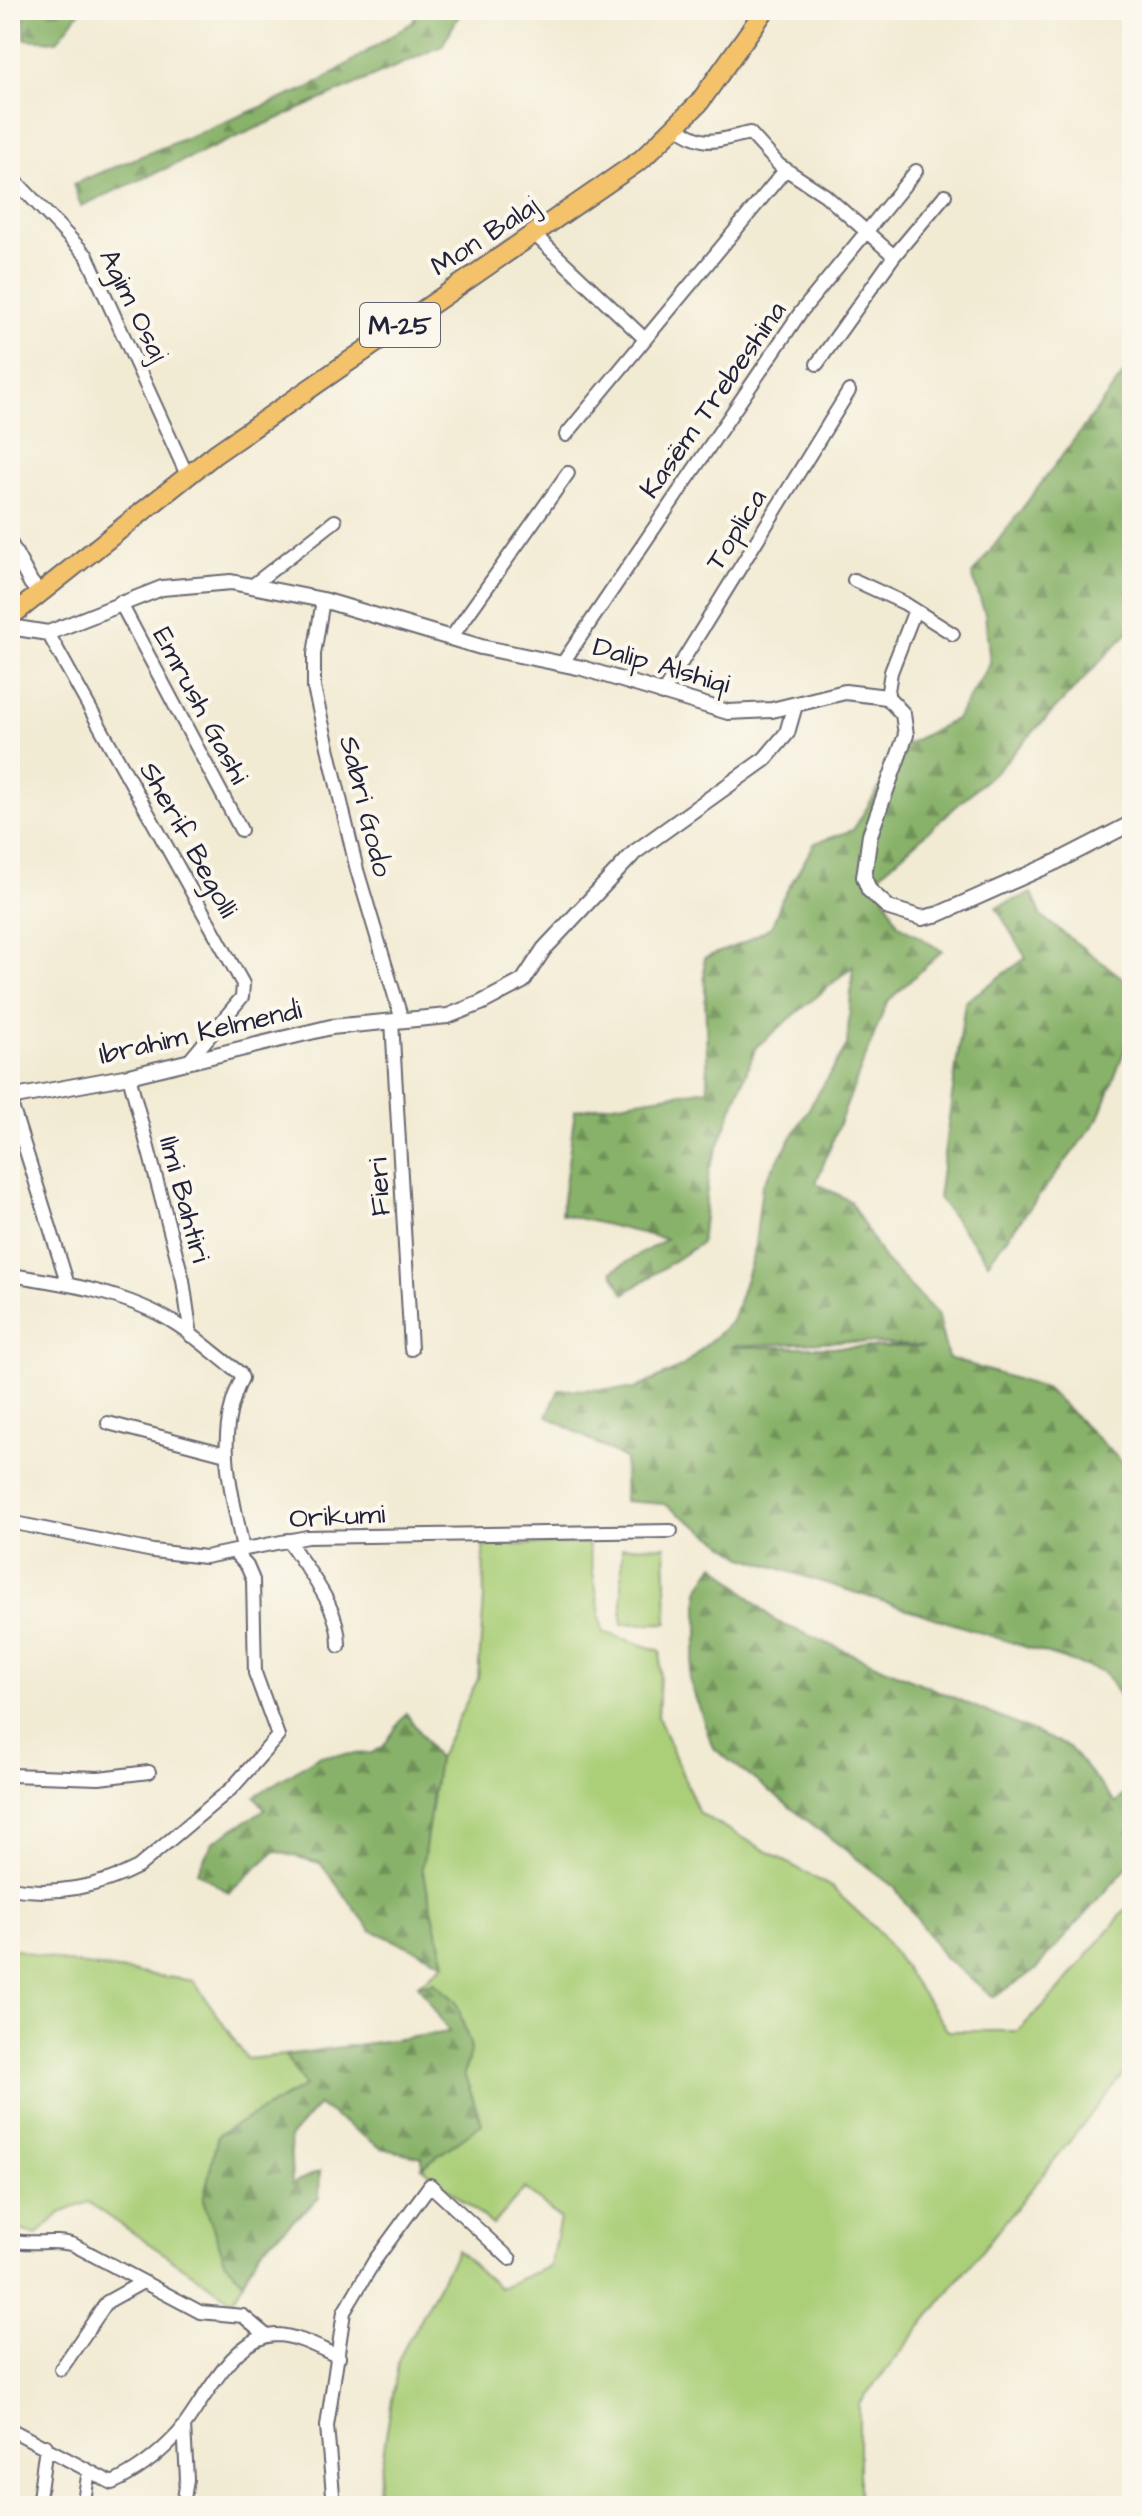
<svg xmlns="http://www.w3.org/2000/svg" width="1142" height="2516" viewBox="0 0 1142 2516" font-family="'Architects Daughter',sans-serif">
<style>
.grass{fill:#abcf79;stroke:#66785a;stroke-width:2}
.forest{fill:url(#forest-firs);stroke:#556a52;stroke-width:2;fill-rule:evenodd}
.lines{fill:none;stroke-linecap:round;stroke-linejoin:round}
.minor-casing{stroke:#6b6871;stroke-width:16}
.tertiary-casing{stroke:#6b6871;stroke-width:18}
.primary-casing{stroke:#6b6871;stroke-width:22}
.minor{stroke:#fff;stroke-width:12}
.tertiary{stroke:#fff;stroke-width:14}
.primary{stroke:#f3c26a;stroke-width:18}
.labels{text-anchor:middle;stroke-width:8;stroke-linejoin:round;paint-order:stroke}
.shield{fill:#fbf7ec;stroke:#636270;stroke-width:2}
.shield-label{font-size:26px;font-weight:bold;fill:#22223b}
.street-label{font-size:28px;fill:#22223b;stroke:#fbf7ec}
</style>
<defs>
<pattern id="forest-firs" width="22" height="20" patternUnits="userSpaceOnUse" patternTransform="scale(2)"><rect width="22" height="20" fill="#88b269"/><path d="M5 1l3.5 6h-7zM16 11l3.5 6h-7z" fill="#6f9058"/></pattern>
</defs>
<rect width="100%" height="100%" fill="#fbf7ec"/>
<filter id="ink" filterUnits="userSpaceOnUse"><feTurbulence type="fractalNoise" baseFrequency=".0125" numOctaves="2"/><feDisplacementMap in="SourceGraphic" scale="16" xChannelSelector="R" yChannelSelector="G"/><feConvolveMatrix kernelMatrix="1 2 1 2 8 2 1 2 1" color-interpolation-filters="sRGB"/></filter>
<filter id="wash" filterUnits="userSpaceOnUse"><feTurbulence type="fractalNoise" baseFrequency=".006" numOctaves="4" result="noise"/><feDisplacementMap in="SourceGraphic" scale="32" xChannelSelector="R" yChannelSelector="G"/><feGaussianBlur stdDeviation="1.8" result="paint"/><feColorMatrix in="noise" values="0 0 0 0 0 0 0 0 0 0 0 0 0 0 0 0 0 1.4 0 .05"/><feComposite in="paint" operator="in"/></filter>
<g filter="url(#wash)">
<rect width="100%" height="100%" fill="#f2ebd4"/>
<path class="grass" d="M 588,1543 L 603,1632 L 661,1651 L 658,1717 L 699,1813 L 831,1887 L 880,1933 L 948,2031 L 1018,2031 L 1059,1990 L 1132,1902 L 1132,2063 L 859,2404 L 859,2506 L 350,2506 L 376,2497 L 399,2358 L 457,2250 L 499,2288 L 550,2266 L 560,2219 L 525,2188 L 493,2225 L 422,2167 L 482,2124 L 464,2074 L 471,2048 L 434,1982 L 418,1985 L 445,1963 L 422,1868 L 438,1759 L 478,1679 L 484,1598 L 483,1546 Z
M 665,1546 L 667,1623 L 622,1624 L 622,1547 Z
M 10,1948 L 68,1963 L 194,1981 L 247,2059 L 285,2055 L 305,2086 L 218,2135 L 225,2261 L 243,2282 L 233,2301 L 88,2202 L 60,2213 L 37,2235 L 10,2227 Z"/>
<path class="forest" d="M 24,10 L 81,10 L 57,41 L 25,39 Z
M 418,10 L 462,10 L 442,46 L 81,206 L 73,184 L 313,86 L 413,22 Z
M 1132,363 L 1132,628 L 1000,767 L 876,878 L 898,924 L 942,951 L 887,1002 L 816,1183 L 850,1201 L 883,1258 L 937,1314 L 948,1358 L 1047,1389 L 1132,1472 L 1132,1715 L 1104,1672 L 744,1557 L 664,1504 L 624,1501 L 625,1459 L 547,1416 L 559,1390 L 635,1389 L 683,1366 L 732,1321 L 754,1253 L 762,1186 L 847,1046 L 853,966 L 756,1047 L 709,1170 L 701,1243 L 624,1294 L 612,1271 L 666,1239 L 561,1214 L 575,1110 L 708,1089 L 704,958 L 743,943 L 772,926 L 782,899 L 815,843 L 853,830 L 907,744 L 956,719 L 990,664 L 985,614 L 972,575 ZM 843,1341 L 924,1347 L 731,1347 L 732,1346 Z
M 1032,893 L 1042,917 L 1132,985 L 1132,1030 L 1099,1118 L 988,1262 L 938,1198 L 965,1002 L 1026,958 L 996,907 Z
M 715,1564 L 775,1621 L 1069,1747 L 1116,1804 L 1132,1785 L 1132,1862 L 1034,1971 L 994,1997 L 945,1958 L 894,1887 L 713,1748 L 689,1679 L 698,1635 L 698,1590 Z
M 406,1713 L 438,1759 L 422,1868 L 445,1963 L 371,1930 L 320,1863 L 275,1851 L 229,1893 L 197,1872 L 213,1842 L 265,1809 L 255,1796 L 319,1756 L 372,1753 L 383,1747 Z
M 433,1982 L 456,2001 L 471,2048 L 464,2074 L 482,2124 L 422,2167 L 422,2157 L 381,2148 L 318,2105 L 290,2137 L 292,2184 L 320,2171 L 319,2198 L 259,2251 L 243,2282 L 225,2261 L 203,2200 L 218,2135 L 305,2086 L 285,2055 L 449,2032 L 418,1985 Z"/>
</g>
<g filter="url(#ink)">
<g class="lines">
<g class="minor-casing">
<path id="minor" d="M 677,127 C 706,149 716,140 750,133 L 779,165 L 825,195 L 894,256
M 10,175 L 87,256 L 187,475
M 535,235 L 645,339
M 817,364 L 894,256 L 945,195
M 566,435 L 786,169
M 854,580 L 904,603 L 953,634
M 253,585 L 335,521
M 323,600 L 314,654 L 314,688 L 357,870 L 402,1020
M 120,602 L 241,830
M 48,633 L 243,984 L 242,997 L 189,1061
M 451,638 L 568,473
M 562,664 L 800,313 L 916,171
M 662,694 L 849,391
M 887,697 L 891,672 L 915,610
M 392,1021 L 411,1349
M 129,1076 L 183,1280 L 191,1336
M 10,1100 L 68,1285
M 10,1275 C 65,1283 128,1293 176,1324 C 198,1338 218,1357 240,1373 L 242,1378 C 213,1438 232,1488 243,1550
M 108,1423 L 226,1454
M 10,1522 L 153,1551 L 205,1557 L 307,1537 L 671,1531
M 288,1540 C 308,1572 340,1607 339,1646
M 10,1775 L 99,1778 L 149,1772
M 10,1888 C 53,1896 100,1887 138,1867 L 232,1788 L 278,1736 L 255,1673 L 253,1580 L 247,1566 L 235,1553
M 10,2240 C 32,2246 53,2238 74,2245 L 200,2312 L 243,2316 L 267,2336
M 61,2369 L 107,2302 L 141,2283
M 10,2429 L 112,2483 C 135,2473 159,2454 177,2435 C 202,2407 230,2337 275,2335 C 297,2335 319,2348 339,2357
M 38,2506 L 46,2446
M 83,2506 L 89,2471
M 183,2506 L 187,2479 L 184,2426
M 334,2506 L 327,2426 L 344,2312 L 375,2260 L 430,2185 L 510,2259"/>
</g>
<g class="tertiary-casing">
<path id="tertiary" d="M 10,544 L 31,583 L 40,593
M 10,627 L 48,633 L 162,588 L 231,582 L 323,600 L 481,647 L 582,668 L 728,712 L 772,710 L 845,692 L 887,697 L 903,714 L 906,735 L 870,835 L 864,877 L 869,890 L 889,908 L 922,918 L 939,914 L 1056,862 L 1132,823
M 10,1098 L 129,1076 L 331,1027 L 448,1016 L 481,1003 L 523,981 L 544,949 L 635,852 L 765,759 L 787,733 L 795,705"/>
</g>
<g class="primary-casing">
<path id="primary" d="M 10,617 L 215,454 L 642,159 L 699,103 L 765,10"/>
</g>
<use href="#minor" class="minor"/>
<use href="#tertiary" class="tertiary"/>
<use href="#primary" class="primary"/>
</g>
</g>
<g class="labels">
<rect class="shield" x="360" y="303" width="80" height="44" rx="6"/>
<g class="shield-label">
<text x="400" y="334">M-25</text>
</g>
<g class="street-label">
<text transform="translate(484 235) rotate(-33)" y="10">Mon Balaj</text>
<text transform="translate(135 305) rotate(64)" y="10">Agim Osaj</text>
<text transform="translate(712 399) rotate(-55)" y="10">Kasëm Trebeshina</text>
<text transform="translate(735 529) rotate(-58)" y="10">Toplica</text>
<text transform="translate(662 664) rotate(16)" y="10">Dalip Alshiqi</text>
<text transform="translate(202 705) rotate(62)" y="10">Emrush Gashi</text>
<text transform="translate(367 806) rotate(76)" y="10">Sabri Godo</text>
<text transform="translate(190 839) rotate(61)" y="10">Sherif Begolli</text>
<text transform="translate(200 1031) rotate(-13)" y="10">Ibrahim Kelmendi</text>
<text transform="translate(378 1187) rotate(-93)" y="10">Fieri</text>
<text transform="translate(186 1199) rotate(75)" y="10">Ilmi Bahtiri</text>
<text transform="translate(337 1515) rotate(-3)" y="10">Orikumi</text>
</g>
</g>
<rect width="1142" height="2516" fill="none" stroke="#fbf7ec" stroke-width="40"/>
</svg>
